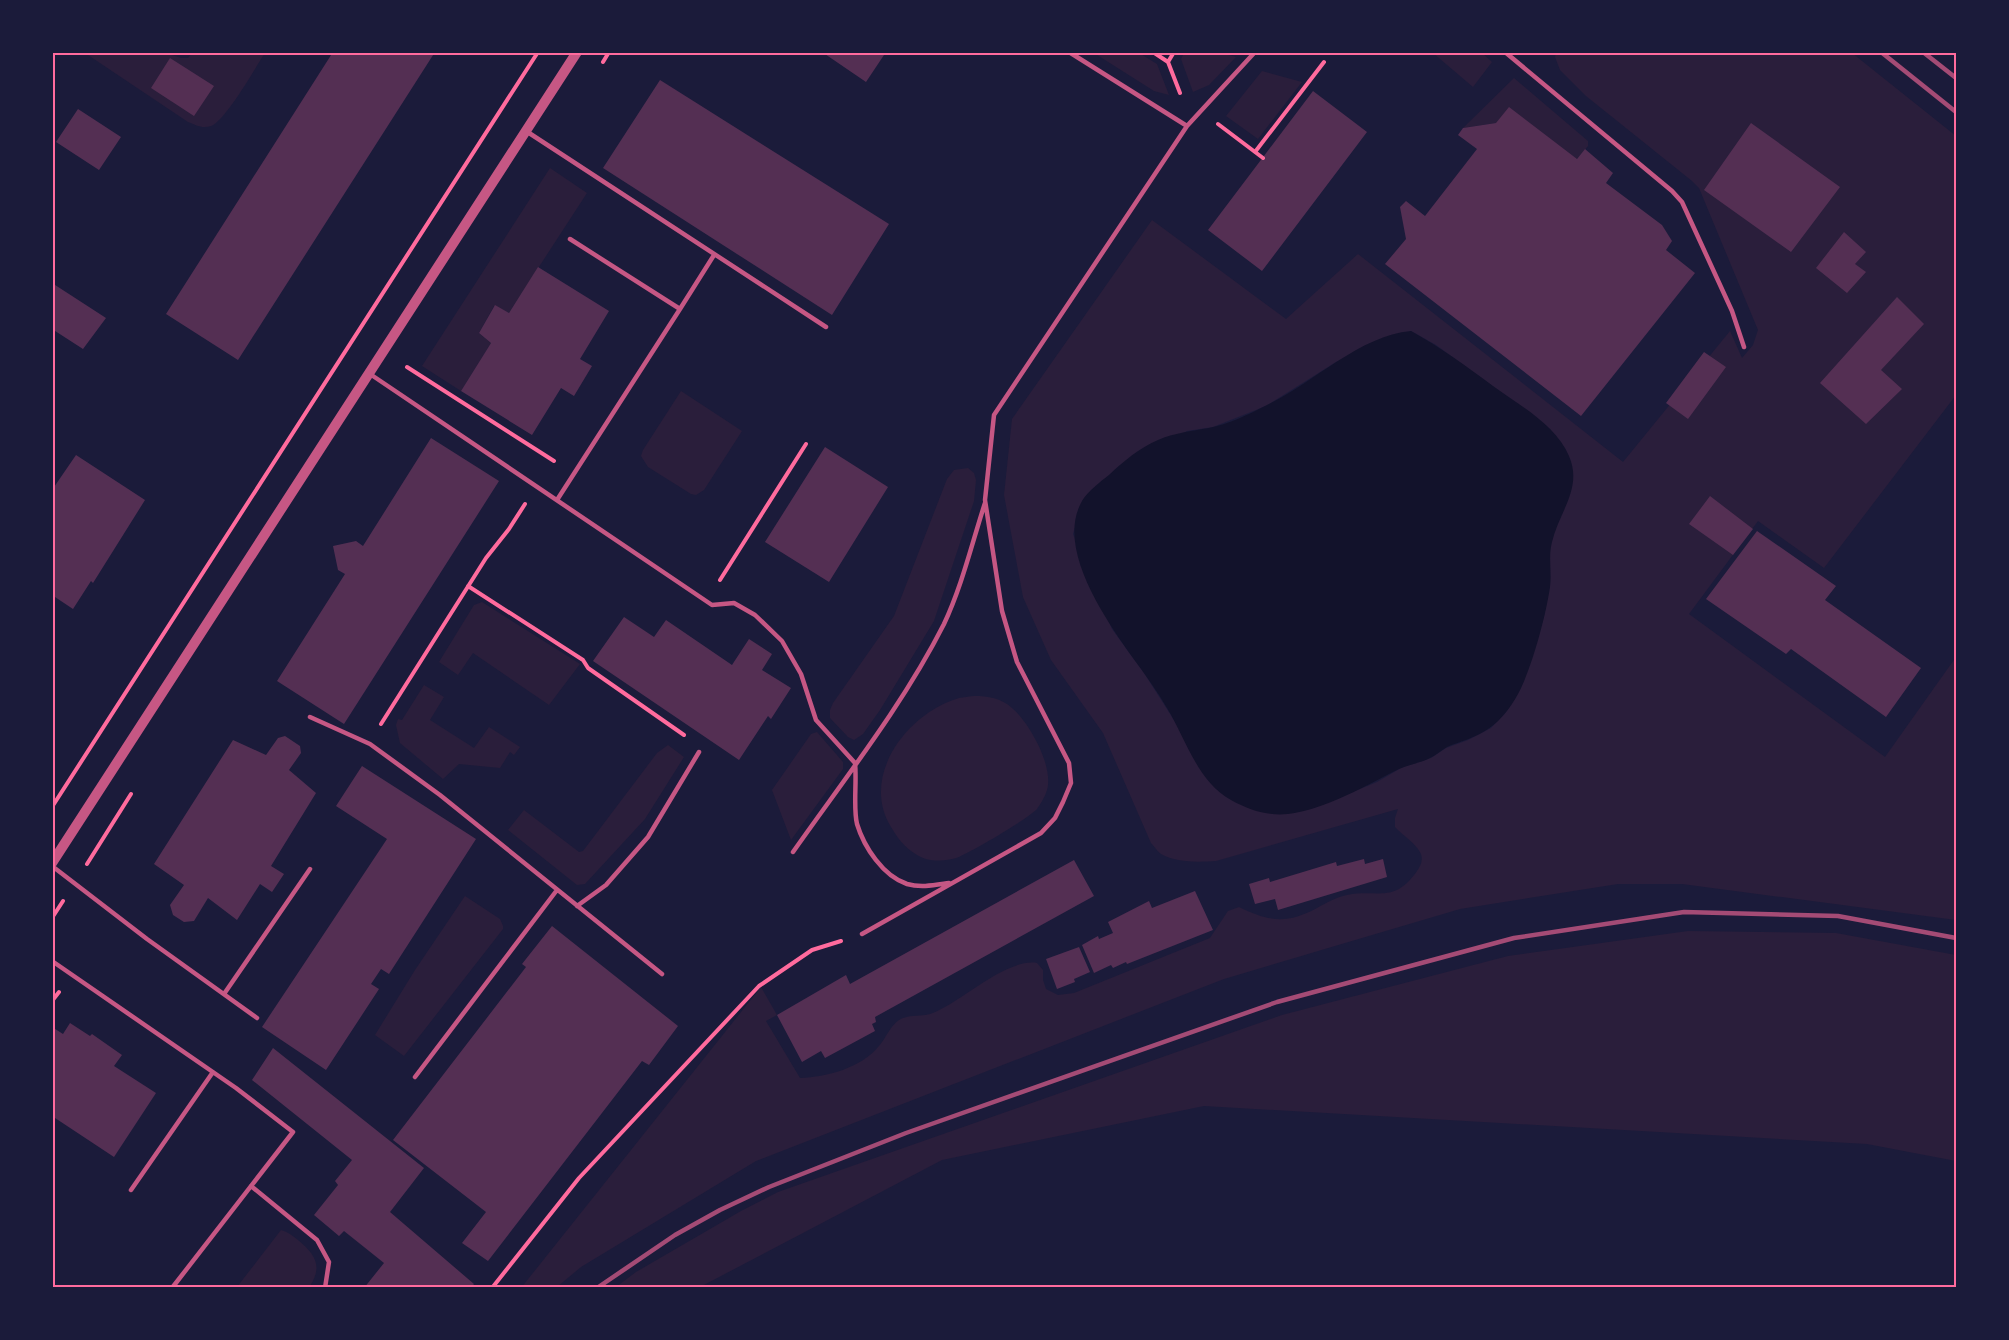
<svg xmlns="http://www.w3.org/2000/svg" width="2009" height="1340" viewBox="0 0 2009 1340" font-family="'Titillium Web',sans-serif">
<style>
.green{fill:#2a1e3b;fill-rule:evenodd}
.water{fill:#12122b}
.building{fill:#542f53}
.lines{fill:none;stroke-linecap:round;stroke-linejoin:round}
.path{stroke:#ff6b9d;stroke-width:4}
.service{stroke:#c65784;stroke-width:4.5}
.tertiary{stroke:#c65784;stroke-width:10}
.rail{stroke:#a44b75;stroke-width:4.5}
.neatline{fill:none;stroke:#ff6b9d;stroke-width:2}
</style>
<rect width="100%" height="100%" fill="#1b1b3a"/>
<path class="green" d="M 85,53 L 166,53 L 181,58 L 188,58 L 192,53 L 265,53 C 255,68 226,120 211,126 C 202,129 196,125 188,122 Z
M 1094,53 L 1139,53 L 1157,64 L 1169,95 L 1154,91 Z
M 1184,53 L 1221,53 L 1236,57 L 1209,85 L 1193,92 L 1181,59 Z
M 1433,53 L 1482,53 L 1492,62 L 1473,87 Z
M 1556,53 L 1852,53 L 1956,136 L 1956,395 L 1824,568 L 1758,521 L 1689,614 L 1885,757 L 1956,657 L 1956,920 L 1682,884 L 1618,884 L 1460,909 L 1224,979 L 756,1161 L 581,1267 L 557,1287 L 521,1288 L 761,987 L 777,1015 L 766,1021 L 800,1078 C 827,1077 861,1068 879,1046 C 886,1038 890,1026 899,1020 C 909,1014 920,1017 930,1014 C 961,1003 1005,958 1037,963 L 1043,970 L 1043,980 L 1046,989 L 1058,995 L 1074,993 L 1210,938 L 1228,911 L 1239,907 C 1270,922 1287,924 1317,908 C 1326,903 1336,897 1347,895 C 1378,889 1394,904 1417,871 C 1421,866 1423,860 1421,854 C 1416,843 1403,836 1395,827 L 1395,818 L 1398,809 L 1216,861 C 1199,862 1176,863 1161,854 C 1157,851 1154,846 1151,843 L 1103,733 L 1051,660 L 1023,597 L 1004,495 L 1012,419 L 1152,220 L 1286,319 L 1358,254 L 1623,462 L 1730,331 L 1742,358 L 1753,345 L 1758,330 L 1699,188 L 1692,181 L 1586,96 L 1560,70 L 1555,57 ZM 1411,331 L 1436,345 L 1532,415 L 1567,502 L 1555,526 L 1549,553 L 1550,583 L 1544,617 L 1521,688 L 1506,712 L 1491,728 L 1468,740 L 1446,748 L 1431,758 L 1401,768 L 1377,782 L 1311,809 L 1179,728 L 1144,673 L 1112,629 L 1073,534 L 1083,500 L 1119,466 L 1187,431 L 1213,427 L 1266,406 L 1336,362 Z
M 1262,71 L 1302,82 L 1258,139 L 1226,116 Z
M 1514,78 L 1588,141 L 1588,146 L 1577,159 L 1496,123 L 1463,128 Z
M 550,168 L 587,193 L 509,313 L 494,306 L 479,333 L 491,343 L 461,391 L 422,366 Z
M 681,391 L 742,431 L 704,490 L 696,495 L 691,494 L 648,467 L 641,456 L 643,450 Z
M 968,468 L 974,473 L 976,480 L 974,501 L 934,621 L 880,710 L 863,734 L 854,740 L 848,737 L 830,718 L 830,710 L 833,703 L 894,616 L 947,479 L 954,470 Z
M 482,602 L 580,664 L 549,705 L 473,653 L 458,675 L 439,662 L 474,605 Z
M 424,685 L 444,697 L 430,720 L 474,748 L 489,727 L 520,747 L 514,755 L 510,752 L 500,768 L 459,764 L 443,779 L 400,743 L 396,725 L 398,719 L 402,720 Z
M 974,696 C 988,696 1001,698 1012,708 C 1030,723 1056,770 1046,793 C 1044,798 1040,805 1037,809 C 1026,820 975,850 959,857 C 949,861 934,862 923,858 C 909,852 899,841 891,827 C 860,777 906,715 956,699 C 961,697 968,697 974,696 Z
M 817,732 L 843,762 L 843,769 L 791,840 L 772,790 L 811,734 Z
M 668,745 L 684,757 L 645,819 L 585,884 L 577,885 L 508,830 L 524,810 L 579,852 L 583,851 L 657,753 Z
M 465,896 L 500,919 L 503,926 L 503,929 L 404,1056 L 375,1035 L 415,970 Z
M 1688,931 L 1836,933 L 1956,955 L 1956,1161 L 1867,1144 L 1204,1106 L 942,1160 L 700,1287 L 616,1287 L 636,1272 L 741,1211 L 778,1192 L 1282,1015 L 1508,956 Z
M 281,1230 C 288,1232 293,1236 298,1240 C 315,1254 323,1266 310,1286 L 237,1287 Z"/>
<path class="water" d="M 1411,331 C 1440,347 1466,366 1493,386 C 1519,405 1556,425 1569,456 C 1583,488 1559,512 1552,542 C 1548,557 1552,571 1550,587 C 1546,615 1533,663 1521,688 C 1514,703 1502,720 1488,729 C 1475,738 1461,741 1447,747 C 1440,751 1435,756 1428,759 C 1419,763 1408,765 1399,769 C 1367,785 1324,810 1288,814 C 1267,816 1249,810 1231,800 C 1197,781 1186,739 1167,708 C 1157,691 1145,674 1133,658 C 1106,620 1055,548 1082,501 C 1088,491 1100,482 1109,475 C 1124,461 1139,448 1158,440 C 1174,433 1192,431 1209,428 C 1228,424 1248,415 1265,406 C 1313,384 1358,336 1411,331 Z"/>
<path class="building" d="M 333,52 L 435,52 L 238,360 L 166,314 Z
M 822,52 L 886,52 L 866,82 Z
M 170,58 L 214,86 L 194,116 L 151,88 Z
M 660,80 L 889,224 L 832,315 L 603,168 Z
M 1313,91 L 1367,132 L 1262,271 L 1208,230 Z
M 1509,107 L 1577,159 L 1585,149 L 1613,173 L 1606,183 L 1662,225 L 1672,241 L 1666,250 L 1695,273 L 1581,416 L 1385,264 L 1406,239 L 1400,207 L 1406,201 L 1425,216 L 1477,149 L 1458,135 L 1463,128 L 1496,123 Z
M 78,109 L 121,137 L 99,170 L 56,142 Z
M 1751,123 L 1840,187 L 1791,252 L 1704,190 Z
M 1844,232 L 1866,252 L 1855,264 L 1866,272 L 1847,293 L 1816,268 Z
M 538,267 L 609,311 L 580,359 L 592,366 L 574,396 L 561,388 L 532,435 L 461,391 L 491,343 L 479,333 L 495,305 L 509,313 Z
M 52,283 L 106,318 L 83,349 L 52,329 Z
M 1897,297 L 1924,324 L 1881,370 L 1902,389 L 1866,424 L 1820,383 Z
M 1704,352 L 1726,367 L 1688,419 L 1666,403 Z
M 431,438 L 499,481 L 344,724 L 277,681 L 345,574 L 338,570 L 333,546 L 356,541 L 363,546 Z
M 825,447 L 888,487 L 829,582 L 765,542 Z
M 76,455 L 145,500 L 93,583 L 91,581 L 73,609 L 52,595 L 52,490 Z
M 1710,496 L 1753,529 L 1733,555 L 1689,524 Z
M 1757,531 L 1836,586 L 1825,600 L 1921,668 L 1886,717 L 1791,649 L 1786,654 L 1706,599 Z
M 624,617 L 654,637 L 666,620 L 732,665 L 749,639 L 772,654 L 762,670 L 791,688 L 771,719 L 768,716 L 739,760 L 593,661 Z
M 285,736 L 300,746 L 301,753 L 289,770 L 316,793 L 271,866 L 284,874 L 272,892 L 260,884 L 237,920 L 208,898 L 194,921 L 184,922 L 173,915 L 170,905 L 184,885 L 154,864 L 233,740 L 266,755 L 278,738 Z
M 362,766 L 476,839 L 389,974 L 381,969 L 371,984 L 379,989 L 326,1070 L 262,1027 L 387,839 L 336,806 Z
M 1364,859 L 1365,864 L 1383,859 L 1387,877 L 1278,910 L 1275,899 L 1255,904 L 1249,884 L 1269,878 L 1270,882 L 1336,862 L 1337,866 Z
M 1074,860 L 1094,896 L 875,1017 L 876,1022 L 872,1024 L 875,1031 L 825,1058 L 821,1051 L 802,1062 L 777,1015 L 846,975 L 850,984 Z
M 1195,891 L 1213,930 L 1127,964 L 1126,962 L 1113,968 L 1111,965 L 1094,973 L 1082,945 L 1098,936 L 1099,939 L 1113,933 L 1108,922 L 1149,901 L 1152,908 Z
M 552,926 L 678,1026 L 649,1065 L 642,1061 L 488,1261 L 462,1243 L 486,1212 L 393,1140 L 526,967 L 522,964 Z
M 1079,947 L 1090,972 L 1074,979 L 1075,982 L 1057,989 L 1046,959 Z
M 70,1023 L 90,1036 L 92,1034 L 122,1055 L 114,1066 L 156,1093 L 114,1157 L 52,1116 L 52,1027 L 63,1034 Z
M 273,1048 L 424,1168 L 390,1212 L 474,1284 L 471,1288 L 364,1288 L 384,1263 L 344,1231 L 339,1236 L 314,1215 L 338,1185 L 335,1181 L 352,1160 L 252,1080 Z"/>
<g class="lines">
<path class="path" d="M 1153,52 L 1168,62
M 1174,52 L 1168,62 L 1180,93
M 603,62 L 609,52
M 1218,124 L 1263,158
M 1255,152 L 1324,62
M 407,367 L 554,461
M 720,580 L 806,444
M 468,586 L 583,660 L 588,668 L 684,735
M 381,724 L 486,558 L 509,529 L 525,504
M 52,807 L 538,52
M 87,864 L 131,794
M 52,918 L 63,901
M 52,1001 L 59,992
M 492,1288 L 579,1178 L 759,986 L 812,950 L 841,941"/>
<path class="service" d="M 1069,52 L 1187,126 L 1255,52
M 1505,52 L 1672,191 L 1682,202 L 1732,311 L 1744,347
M 526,131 L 826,327
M 680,309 L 714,255
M 370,374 L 712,605 L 734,603 L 755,615 L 782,641 L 801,674 L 816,720 L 855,763 C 857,781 853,808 857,824 C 864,847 883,876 907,884 C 921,888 935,885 949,883
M 557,500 L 680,309 L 570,239
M 310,717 L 370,744 L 440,795 L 662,974
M 793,852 C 845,778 903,705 944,624 C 962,586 972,543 985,503
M 52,866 L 147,939 L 257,1018
M 577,906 L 606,885 L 648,837 L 699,752
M 862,934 L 1041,833 L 1055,818 L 1063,802 L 1071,783 L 1069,763 L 1017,662 L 1002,611 L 985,500 L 994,415 L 1187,126
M 52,961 L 236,1088 L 293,1132 L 172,1288
M 224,994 L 310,869
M 415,1077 L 557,890
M 251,1186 L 317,1240 L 329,1262 L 325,1288
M 131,1190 L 213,1072"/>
<path class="tertiary" d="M 52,863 L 577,52"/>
<path class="rail" d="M 1881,52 L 1956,112
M 1923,52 L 1956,78
M 597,1288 L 675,1235 L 720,1210 L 769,1187 L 906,1133 L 1277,1002 L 1514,938 L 1684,912 L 1838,916 L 1956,938"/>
</g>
<rect width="2009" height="1340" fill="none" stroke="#1b1b3a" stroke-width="108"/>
<rect x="54" y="54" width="1901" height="1232" class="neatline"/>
</svg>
